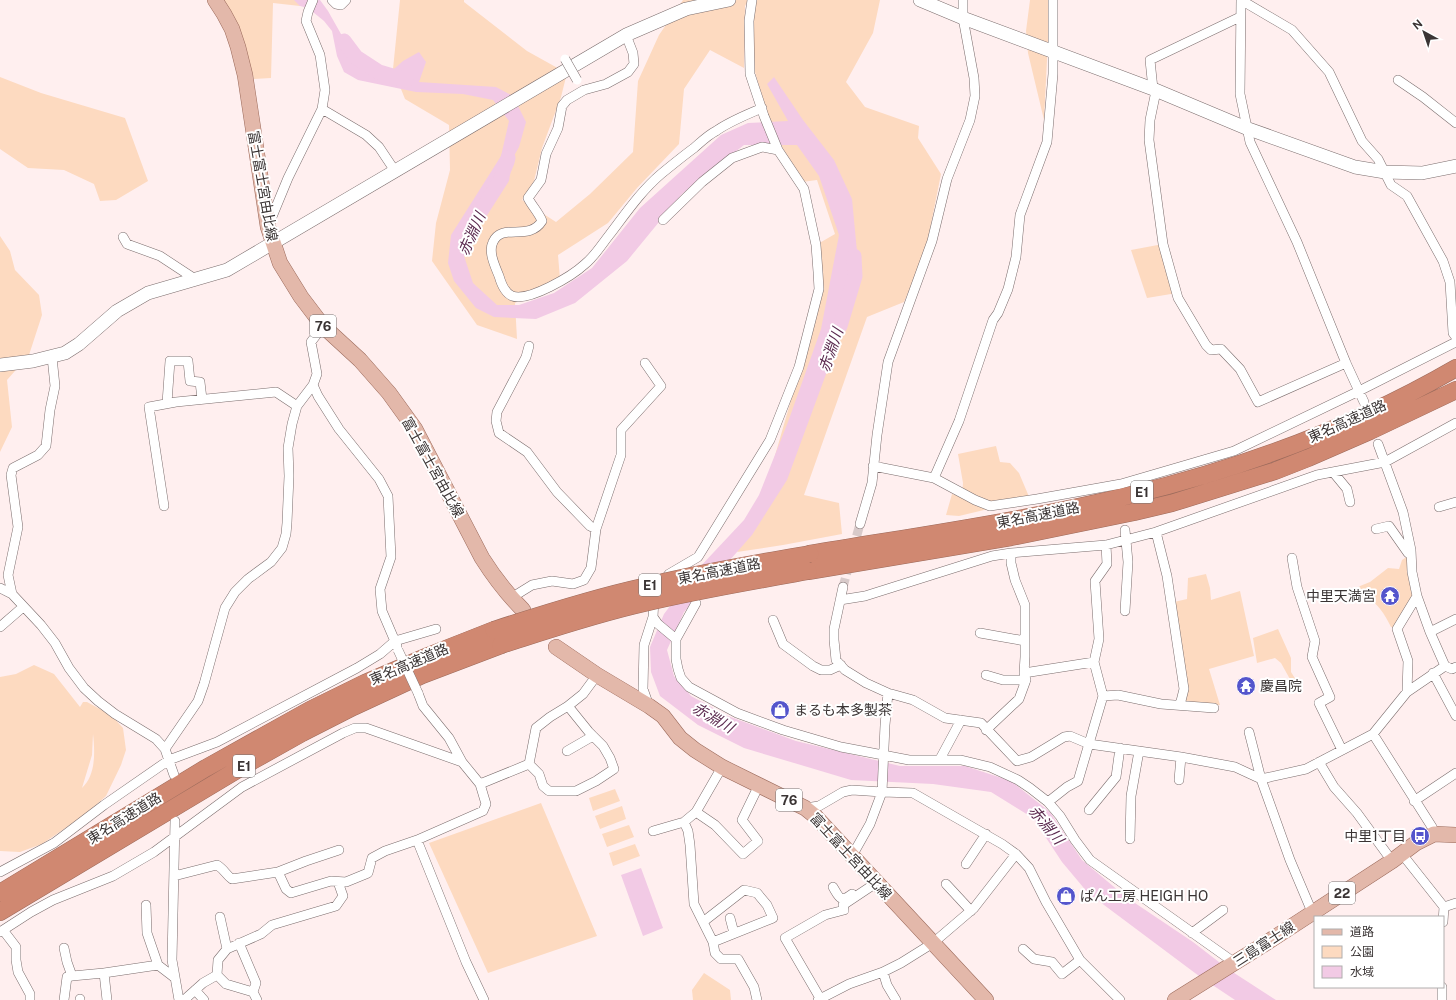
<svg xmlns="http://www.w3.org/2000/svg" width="1456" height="1000" viewBox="0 0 1456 1000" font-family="'Public Sans','Noto Sans JP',sans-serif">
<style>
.green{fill:#fddac0;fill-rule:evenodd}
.water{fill:#f2cae5}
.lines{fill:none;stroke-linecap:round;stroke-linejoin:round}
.river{stroke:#f2cae5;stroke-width:15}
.street-tunnel{stroke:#d8caca;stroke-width:9;stroke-dasharray:9 4.5;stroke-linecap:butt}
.street-casing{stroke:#7b6d6d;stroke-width:10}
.secondary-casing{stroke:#7b6d6d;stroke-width:14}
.primary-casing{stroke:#9c6b5c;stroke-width:16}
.highway-casing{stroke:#9c6b5c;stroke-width:18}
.street{stroke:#fff;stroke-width:9}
.secondary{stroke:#fff;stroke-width:13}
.primary{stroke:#e3b8aa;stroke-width:15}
.highway{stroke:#d08871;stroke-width:17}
.street-bridge-casing{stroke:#7b6d6d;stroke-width:10;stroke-linecap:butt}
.highway-bridge-casing{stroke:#9c6b5c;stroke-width:18;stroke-linecap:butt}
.street-bridge{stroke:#fff;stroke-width:9}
.highway-bridge{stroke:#d08871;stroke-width:17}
.labels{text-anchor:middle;stroke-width:4;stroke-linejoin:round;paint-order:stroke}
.shield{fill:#fff;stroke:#757171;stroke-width:1}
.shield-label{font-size:13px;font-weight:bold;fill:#3a3434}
.street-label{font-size:14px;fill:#3a3434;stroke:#fff}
.poi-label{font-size:14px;fill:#3a3434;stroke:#fff;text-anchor:start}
.water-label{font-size:15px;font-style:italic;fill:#5b2a4f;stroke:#fff}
</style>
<rect width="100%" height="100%" fill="#ffefef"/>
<path class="green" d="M 224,0 L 303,0 L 300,6 L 273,3 L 271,78 L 254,79 L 242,36 Z
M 400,0 L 464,0 L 464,2 L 527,51 L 563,71 L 566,77 L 561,97 L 542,148 L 534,181 L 522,200 L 556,222 L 590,194 L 633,152 L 638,81 L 659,35 L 683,0 L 748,0 L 745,6 L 744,68 L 710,50 L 684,89 L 679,144 L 637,188 L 608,223 L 558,255 L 560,279 L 515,303 L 517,339 L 477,325 L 432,261 L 436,223 L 450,170 L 449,125 L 405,99 L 393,69 Z
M 754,0 L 880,0 L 873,33 L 846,82 L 865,107 L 919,126 L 918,138 L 941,174 L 925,254 L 904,302 L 867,317 L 804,495 L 839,503 L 842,534 L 783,545 L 737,552 L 757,518 L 791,400 L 819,289 L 816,245 L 835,234 L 817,180 L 802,182 L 771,127 L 755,72 L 753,41 Z
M 1030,0 L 1050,0 L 1044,120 L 1028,53 L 1026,31 Z
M 0,77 L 41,93 L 125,118 L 148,181 L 116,200 L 100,201 L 94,184 L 64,170 L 28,168 L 0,149 Z
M 0,236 L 10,251 L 15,270 L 39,295 L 42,315 L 29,355 L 7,380 L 12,427 L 0,452 Z
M 1163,244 L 1177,293 L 1147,298 L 1131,250 Z
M 996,446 L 1000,462 L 1010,463 L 1019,473 L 1030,499 L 959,516 L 946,515 L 952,494 L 962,497 L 963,483 L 958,454 Z
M 1408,556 L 1415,596 L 1398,628 L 1391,627 C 1385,615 1378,603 1366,597 L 1358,600 L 1355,597 L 1354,593 L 1360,586 L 1370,582 L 1388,568 L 1399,569 L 1402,560 Z
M 1206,574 L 1210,588 L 1211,600 L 1240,591 L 1254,656 L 1209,669 L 1220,705 L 1184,703 L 1174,602 L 1187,599 L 1188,578 Z
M 1278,629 L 1291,658 L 1291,672 L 1296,680 L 1291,681 L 1281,663 L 1275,658 L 1257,663 L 1253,638 Z
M 34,665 L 54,674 L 80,707 L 83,702 L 87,702 L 111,715 L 123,728 L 126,750 L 121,765 L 106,796 L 86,814 L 42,844 L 20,852 L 0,851 L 0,677 L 16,674 ZM 93,734 C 95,752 96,775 82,788 L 92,755 Z
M 615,789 L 620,801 L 593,811 L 589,798 Z
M 541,803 L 597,936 L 488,973 L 429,843 Z
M 622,806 L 626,819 L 600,829 L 595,816 Z
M 629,825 L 634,837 L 607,847 L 602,834 Z
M 635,844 L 640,856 L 613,866 L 609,853 Z
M 704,973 L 730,990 L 731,1000 L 693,1000 L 692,990 Z"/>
<path class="water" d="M 294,0 L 320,0 L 328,11 L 341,34 L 362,66 L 384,78 L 403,61 L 419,52 L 426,62 L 419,82 L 496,87 L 513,96 L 526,122 L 519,147 L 471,231 L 464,256 L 473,283 L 497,305 L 519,305 L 554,293 L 592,268 L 640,208 L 721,135 L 748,123 L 788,121 L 767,84 L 774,77 L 803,120 L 834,160 L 852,199 L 858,262 L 829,366 L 787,480 L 752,535 L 684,612 L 667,650 L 674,676 L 691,696 L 728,716 L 796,741 L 900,766 L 965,766 L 1011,781 L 1050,812 L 1082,860 L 1126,897 L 1193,942 L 1228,969 L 1276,1000 L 1235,1000 L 1199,976 L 1088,893 L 1062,862 L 1033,818 L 991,792 L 933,784 L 851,780 L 744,748 L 698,725 L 660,696 L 651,672 L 650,647 L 664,614 L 698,569 L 744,520 L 759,495 L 788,422 L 821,329 L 839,235 L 819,176 L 797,145 L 744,145 L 682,194 L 627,261 L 575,303 L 536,319 L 494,317 L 476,308 L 454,281 L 448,263 L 451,235 L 501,156 L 509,121 L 493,100 L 463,94 L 416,92 L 358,80 L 344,72 L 337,56 L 332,31 L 324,21 L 308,8 L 300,6 Z
M 641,868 L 663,928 L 643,936 L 621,875 Z"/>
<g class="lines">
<path class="river" d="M 344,41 L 356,57 L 379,72 L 406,80
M 481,211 L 502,178 C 502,170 507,165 508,158
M 840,326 L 855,276 L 854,256"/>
<path class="street-tunnel" d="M 853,549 L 860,524
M 843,587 L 850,561"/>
<g class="street-casing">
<path id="street" d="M 332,0 L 336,4 L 341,5 L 346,0
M 752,0 L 749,21 L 750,74 L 764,116 L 778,150
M 1241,0 L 1240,94 L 1250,142 L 1297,242 L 1346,363 L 1364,402
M 1241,0 L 1292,30 L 1329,72 L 1362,141 L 1378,159 L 1391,185 L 1407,196 L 1443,261 L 1450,282 L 1453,333 L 1456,337
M 626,35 L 633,53 L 634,64 L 628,72 L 606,84 L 584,90 L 567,100 L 562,106 L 558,128 L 546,154 L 541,180 L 528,198 C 532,206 539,213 542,221 C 529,242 502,222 493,242 C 488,252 495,266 499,276 C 501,283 505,293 512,296 C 529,302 572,276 585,264 C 595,256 602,244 610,234 C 626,213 641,191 661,174 C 672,165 683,156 694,148 C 701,142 708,135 716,131 C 730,121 746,115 762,108
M 1398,80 L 1423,97 L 1456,123
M 1153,89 L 1150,60 L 1240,17
M 1156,91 L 1150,120 L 1149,140 L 1163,244 L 1178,298 L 1206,345 L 1211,350 L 1221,349 L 1240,369 L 1258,402 L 1346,363
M 322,109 L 366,135 L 379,147 L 395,171
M 663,220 L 702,182 L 732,158 L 762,147 L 778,150 L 804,189 L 816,245 L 818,272 L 819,289 L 799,367 L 770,440 L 698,557 L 669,574 L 666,578
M 269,224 L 288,178 L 322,109 L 325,90 L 320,55 L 306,21 L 308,12 L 313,0
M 123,237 L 127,244 L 160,256 L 195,279
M 529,346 L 526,357 L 497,412 L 496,421 L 499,433 L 527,452 L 557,492 L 590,526 L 596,529
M 313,385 L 318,396 L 339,429 L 379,479 L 388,496 L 391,557 L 380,589 L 382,611 L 397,646
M 167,403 L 170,361 L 188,361 L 190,381 L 200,382 L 202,399
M 1378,444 L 1403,512 L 1411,550 L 1412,572 L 1417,596 L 1430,632 L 1445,666 L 1452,669 L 1456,667
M 873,466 L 934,478 L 975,500 L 990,506 L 1037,499 L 1121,484 L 1234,451 L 1359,391 L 1456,342
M 1333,472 L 1347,489 L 1350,502
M 934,478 L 959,421 L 993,320 L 998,313 L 1008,289 L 1016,257 L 1020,215 L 1047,142 L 1053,74 L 1053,0
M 164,506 L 149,407 L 176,402 L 276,392 L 297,406
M 1439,507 L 1456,502
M 860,524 L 872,483 L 877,435 L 888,362 L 932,241 L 947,179 L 970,120 L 975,96 L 974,78 L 963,18 L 963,0
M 1376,529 L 1389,526 L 1408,553 L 1411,553
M 1125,530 L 1128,562 L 1125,611
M 1156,532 L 1167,576 L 1184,689 L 1180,705
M 1292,558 L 1297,587 L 1315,641 L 1312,657 L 1330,697 L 1319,703 L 1342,750
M 843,587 L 834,629 L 834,640 L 836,660 L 845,670 L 866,683 L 888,693 L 913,700 L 945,718 L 981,723 L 1017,761 L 1031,757 L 1064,737 L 1070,736 L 1089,744 L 1181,757 L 1235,767 L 1261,779 L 1306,769 L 1373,734 L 1407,692 L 1445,666
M 0,588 L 12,594 L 41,625 L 55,643 L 69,668 L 84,688 L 98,701 L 115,714 L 156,739 L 165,749 L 174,775
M 12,594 L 8,575 L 18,527 L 11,475 L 13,468 L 38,455 L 46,446 L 50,410 L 55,386 L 52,357
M 511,598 L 532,585 L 552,581 L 573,584 L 584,580 L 591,568 L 596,529 L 621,455 L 621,430 L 661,386 L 645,363
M 840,600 L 865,596 L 992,556 L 1011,553 L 1106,545 L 1156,532 L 1317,475 L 1385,462 L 1456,423
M 696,603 L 676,639 L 676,659 L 678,669 L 681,678 L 689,687 L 737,713 L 783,730 L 841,747 L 909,760 L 961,760 L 990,767 L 1018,780 L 1030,788 L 1048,802 L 1060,816 L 1075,840 L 1090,860 L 1235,963
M 653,617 L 658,624 L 676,639
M 773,620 L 783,644 L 813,666 L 821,670 L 830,670 L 841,665
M 0,627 L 23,607
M 1430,632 L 1456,619
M 980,633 L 1025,641
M 1024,673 L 1094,662
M 1433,673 L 1456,716
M 986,675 L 1003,680 L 1026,680
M 1407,692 L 1408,661 L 1397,629 L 1417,596
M 418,693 L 423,706 L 449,738 L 462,762
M 1103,696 L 1118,695 L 1161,704 L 1214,708
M 649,706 L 643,689 L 644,645 L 653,617 L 654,599
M 986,730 L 1019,699 L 1026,680 L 1024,673 L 1025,657 L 1025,605 L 1015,580 L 1011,563 L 1011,553
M 1249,732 L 1261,779 L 1290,860 L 1312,912
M 1373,734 L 1432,827 L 1434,834
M 165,749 L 198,701 L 204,684 L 225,608 L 235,592 L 248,579 L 271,562 L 282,548 L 286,534 L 287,523 L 289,476 L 288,448 L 292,424 L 297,406 L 313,385 L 317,374 L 311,342 L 323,326
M 567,751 L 593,736
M 940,759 L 961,720
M 1319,762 L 1334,787 L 1357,813 L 1392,861
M 529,764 L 539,774 L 543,786 L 549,791 L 576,791 L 596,781 L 614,769 L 610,758 L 603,746 L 589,732 L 568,706
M 722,767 L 696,812 L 684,822 L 688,831 L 690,845 L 694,904 L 713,942 L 715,953 L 721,959 L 738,959 L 754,987 L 757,1000
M 1179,780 L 1181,757
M 480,784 L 529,764 L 536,728 L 550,717 L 568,706 L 583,694 L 597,675
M 1414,801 L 1456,773
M 1048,802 L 1067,787 L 1078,781 L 1103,696 L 1094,662 L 1099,639 L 1095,581 L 1107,564 L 1106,545
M 805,808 L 819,806 L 843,792 L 852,790 L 882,792 L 913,793 L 1002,844 L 1016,854 L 1029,868 L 1046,902 L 1080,960 L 1120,1000
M 1089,810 L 1116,777 L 1120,748
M 696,812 L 715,825 L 743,854 L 758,841 L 742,820 L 759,785
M 175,821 L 172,960 L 179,1000
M 653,831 L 684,822
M 1130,839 L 1131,796 L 1139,751
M 1402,854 L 1444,907 L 1443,922
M 852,856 L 870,824 L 882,792 L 885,725 L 888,693
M 966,864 L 986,834
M 0,872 L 54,843 L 104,805 L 169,760 L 217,742 L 357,668 L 380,654 L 395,641 L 436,629
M 278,872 L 286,889 L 291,893 L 331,881 L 346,882 L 368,873 L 372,858 L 385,851 L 417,840
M 174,876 L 217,865 C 224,869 226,875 232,879 L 278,872 L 306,861 L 339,850
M 946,884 L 971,911
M 833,887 C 839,897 840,903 852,894
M 146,905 L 147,933 L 158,965 L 175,978
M 1444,907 L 1456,903
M 220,917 L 227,949
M 730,918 L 734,933
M 703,922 L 744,890 L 757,893 L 767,905 L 773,918 L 713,942
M 3,930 L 16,947 L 16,960 L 18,972 L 30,994 L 30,1000
M 0,932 L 31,912 L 53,900 L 113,876 L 154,852 L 242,787 L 343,733 L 355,728 L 366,728 L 462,762 L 480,784 L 486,804 L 483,811 L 417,840 L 466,962 L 484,1000
M 1192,933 L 1223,910
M 239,943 L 256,983 L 253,992
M 64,948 L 67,962 L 72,976 L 104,973
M 1023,949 L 1034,959 L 1052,962 L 1062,974 L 1080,960
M 883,972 L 887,985 L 896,1000
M 217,975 L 226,984 L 253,992 L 257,1000
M 1442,987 L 1442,1000
M 195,990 L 204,1000
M 820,998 L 785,938 L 825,915 L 844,910 L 843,905 L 876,883
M 80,999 L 80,1000
M 64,1000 L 67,977 L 72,976
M 107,1000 L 104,973 L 158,965
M 184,1000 L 203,983 L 217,975 L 218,960 L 227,949 L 261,934 L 272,925 L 336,906 L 343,896 L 338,882
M 818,1000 L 849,984 L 883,972 L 901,963 L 933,943 L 974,908 L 1016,854"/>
</g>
<g class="secondary-casing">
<path id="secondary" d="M 920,0 L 963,18 L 1153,89 L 1246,128 L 1355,167 L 1385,172 L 1422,173 L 1456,166
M 0,365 L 33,361 L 65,353 L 79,344 L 117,311 L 148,293 L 227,270 L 626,35 L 686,9 L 729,0"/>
</g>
<g class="primary-casing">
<path id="primary" d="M 215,0 L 224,14 L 232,29 L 238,47 L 245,75 L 268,227 L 280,263 L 301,297 L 323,326 L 360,360 L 389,393 L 415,429 L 482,558 C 494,577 507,594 523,610
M 556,647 L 597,675 L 649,706 L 663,716 L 680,738 L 695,750 L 722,767 L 805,808 L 815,816 L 986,1000
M 1175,1000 L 1263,945 L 1392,861 L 1416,843 L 1434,834 L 1456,835"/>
</g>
<g class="highway-casing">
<path id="highway" d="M 810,554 C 917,536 1025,521 1131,495 C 1242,468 1356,426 1456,368
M 808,571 L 1011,537 L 1134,512 L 1172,503 L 1275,471 L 1308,458 L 1370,431 L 1456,390
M 0,893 L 206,768 L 310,710 L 365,683 L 428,656 L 494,630
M 0,912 L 252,761 L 302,733 L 353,707 L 422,675 L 501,645"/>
</g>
<use href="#street" class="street"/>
<use href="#secondary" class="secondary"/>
<use href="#primary" class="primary"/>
<use href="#highway" class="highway"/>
<g class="street-bridge-casing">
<path id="street-bridge" d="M 565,59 L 577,80
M 398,650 L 418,693"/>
</g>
<g class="highway-bridge-casing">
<path id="highway-bridge" d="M 494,630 C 543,614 593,598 643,587 C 698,573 754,564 810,554
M 501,645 C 548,630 595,614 644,603 C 698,590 753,581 808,571"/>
</g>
<use href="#street-bridge" class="street-bridge"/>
<use href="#highway-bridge" class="highway-bridge"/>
</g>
<defs>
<g id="temple-disc" transform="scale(1)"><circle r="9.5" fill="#5455cc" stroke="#fff"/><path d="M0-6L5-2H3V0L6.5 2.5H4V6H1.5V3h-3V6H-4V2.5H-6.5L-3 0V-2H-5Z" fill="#fff"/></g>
<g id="shop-disc" transform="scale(1)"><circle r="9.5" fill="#5455cc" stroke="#fff"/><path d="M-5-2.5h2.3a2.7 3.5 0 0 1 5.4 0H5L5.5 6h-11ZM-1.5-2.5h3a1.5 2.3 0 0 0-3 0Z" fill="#fff"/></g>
<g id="bus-disc" transform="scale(1)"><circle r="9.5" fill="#5455cc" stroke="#fff"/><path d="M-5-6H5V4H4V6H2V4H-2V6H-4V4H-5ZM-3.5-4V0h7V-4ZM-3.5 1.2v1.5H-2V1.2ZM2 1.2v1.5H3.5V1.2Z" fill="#fff"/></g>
</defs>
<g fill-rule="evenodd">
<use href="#temple-disc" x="1390" y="596"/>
<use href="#temple-disc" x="1246" y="686"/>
<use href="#shop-disc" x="780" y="710"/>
<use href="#bus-disc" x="1420" y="836"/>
<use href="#shop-disc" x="1066" y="896"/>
</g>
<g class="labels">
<g class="shield">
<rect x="310" y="315" width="26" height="22" rx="3"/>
<rect x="1131" y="481" width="22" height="22" rx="3"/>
<rect x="639" y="574" width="22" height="22" rx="3"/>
<rect x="233" y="755" width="22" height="22" rx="3"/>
<rect x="776" y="789" width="26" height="22" rx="3"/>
<rect x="1329" y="882" width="26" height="22" rx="3"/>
</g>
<g class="shield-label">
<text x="323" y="331">76</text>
<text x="1142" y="497">E1</text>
<text x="650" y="590">E1</text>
<text x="244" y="771">E1</text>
<text x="789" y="805">76</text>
<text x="1342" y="898">22</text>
</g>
<g class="street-label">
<text transform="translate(263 186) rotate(80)" y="5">富士富士宮由比線</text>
<text transform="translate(1347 421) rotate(-24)" y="5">東名高速道路</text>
<text transform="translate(433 467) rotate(61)" y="5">富士富士宮由比線</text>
<text transform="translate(1038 515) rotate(-11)" y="5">東名高速道路</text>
<text transform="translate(719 571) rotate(-11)" y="5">東名高速道路</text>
<text transform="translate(409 664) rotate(-23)" y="5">東名高速道路</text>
<text transform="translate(124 818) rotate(-32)" y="5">東名高速道路</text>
<text transform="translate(851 856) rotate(47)" y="5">富士富士宮由比線</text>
<text transform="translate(1264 944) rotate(-33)" y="5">三島富士線</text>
</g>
<g class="poi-label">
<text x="1376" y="601" text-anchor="end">中里天満宮</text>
<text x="1260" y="691">慶昌院</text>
<text x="794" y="715">まるも本多製茶</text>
<text x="1406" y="841" text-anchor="end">中里1丁目</text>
<text x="1080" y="901">ぱん工房 HEIGH HO</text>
</g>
<g class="water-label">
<text transform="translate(472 234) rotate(-66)" y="5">赤淵川</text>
<text transform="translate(831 350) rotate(-71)" y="5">赤淵川</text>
<text transform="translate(713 718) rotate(30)" y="5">赤淵川</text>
<text transform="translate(1046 825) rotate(50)" y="5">赤淵川</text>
</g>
</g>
<rect x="1314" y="916" width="130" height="72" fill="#ffffff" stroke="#b0aeae"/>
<rect x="1322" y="929" width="20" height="6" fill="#e3b8aa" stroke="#b0aeae"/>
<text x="1350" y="936" font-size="12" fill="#3a3434">道路</text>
<rect x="1322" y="946" width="20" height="12" fill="#fddac0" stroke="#b0aeae"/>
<text x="1350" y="956" font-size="12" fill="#3a3434">公園</text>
<rect x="1322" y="966" width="20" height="12" fill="#f2cae5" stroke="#b0aeae"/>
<text x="1350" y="976" font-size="12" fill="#3a3434">水域</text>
<g transform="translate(1424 32) rotate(320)" stroke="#ffffff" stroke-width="3" paint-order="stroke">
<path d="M0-3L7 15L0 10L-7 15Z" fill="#3a3434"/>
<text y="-6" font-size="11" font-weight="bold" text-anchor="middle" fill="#3a3434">N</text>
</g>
</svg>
